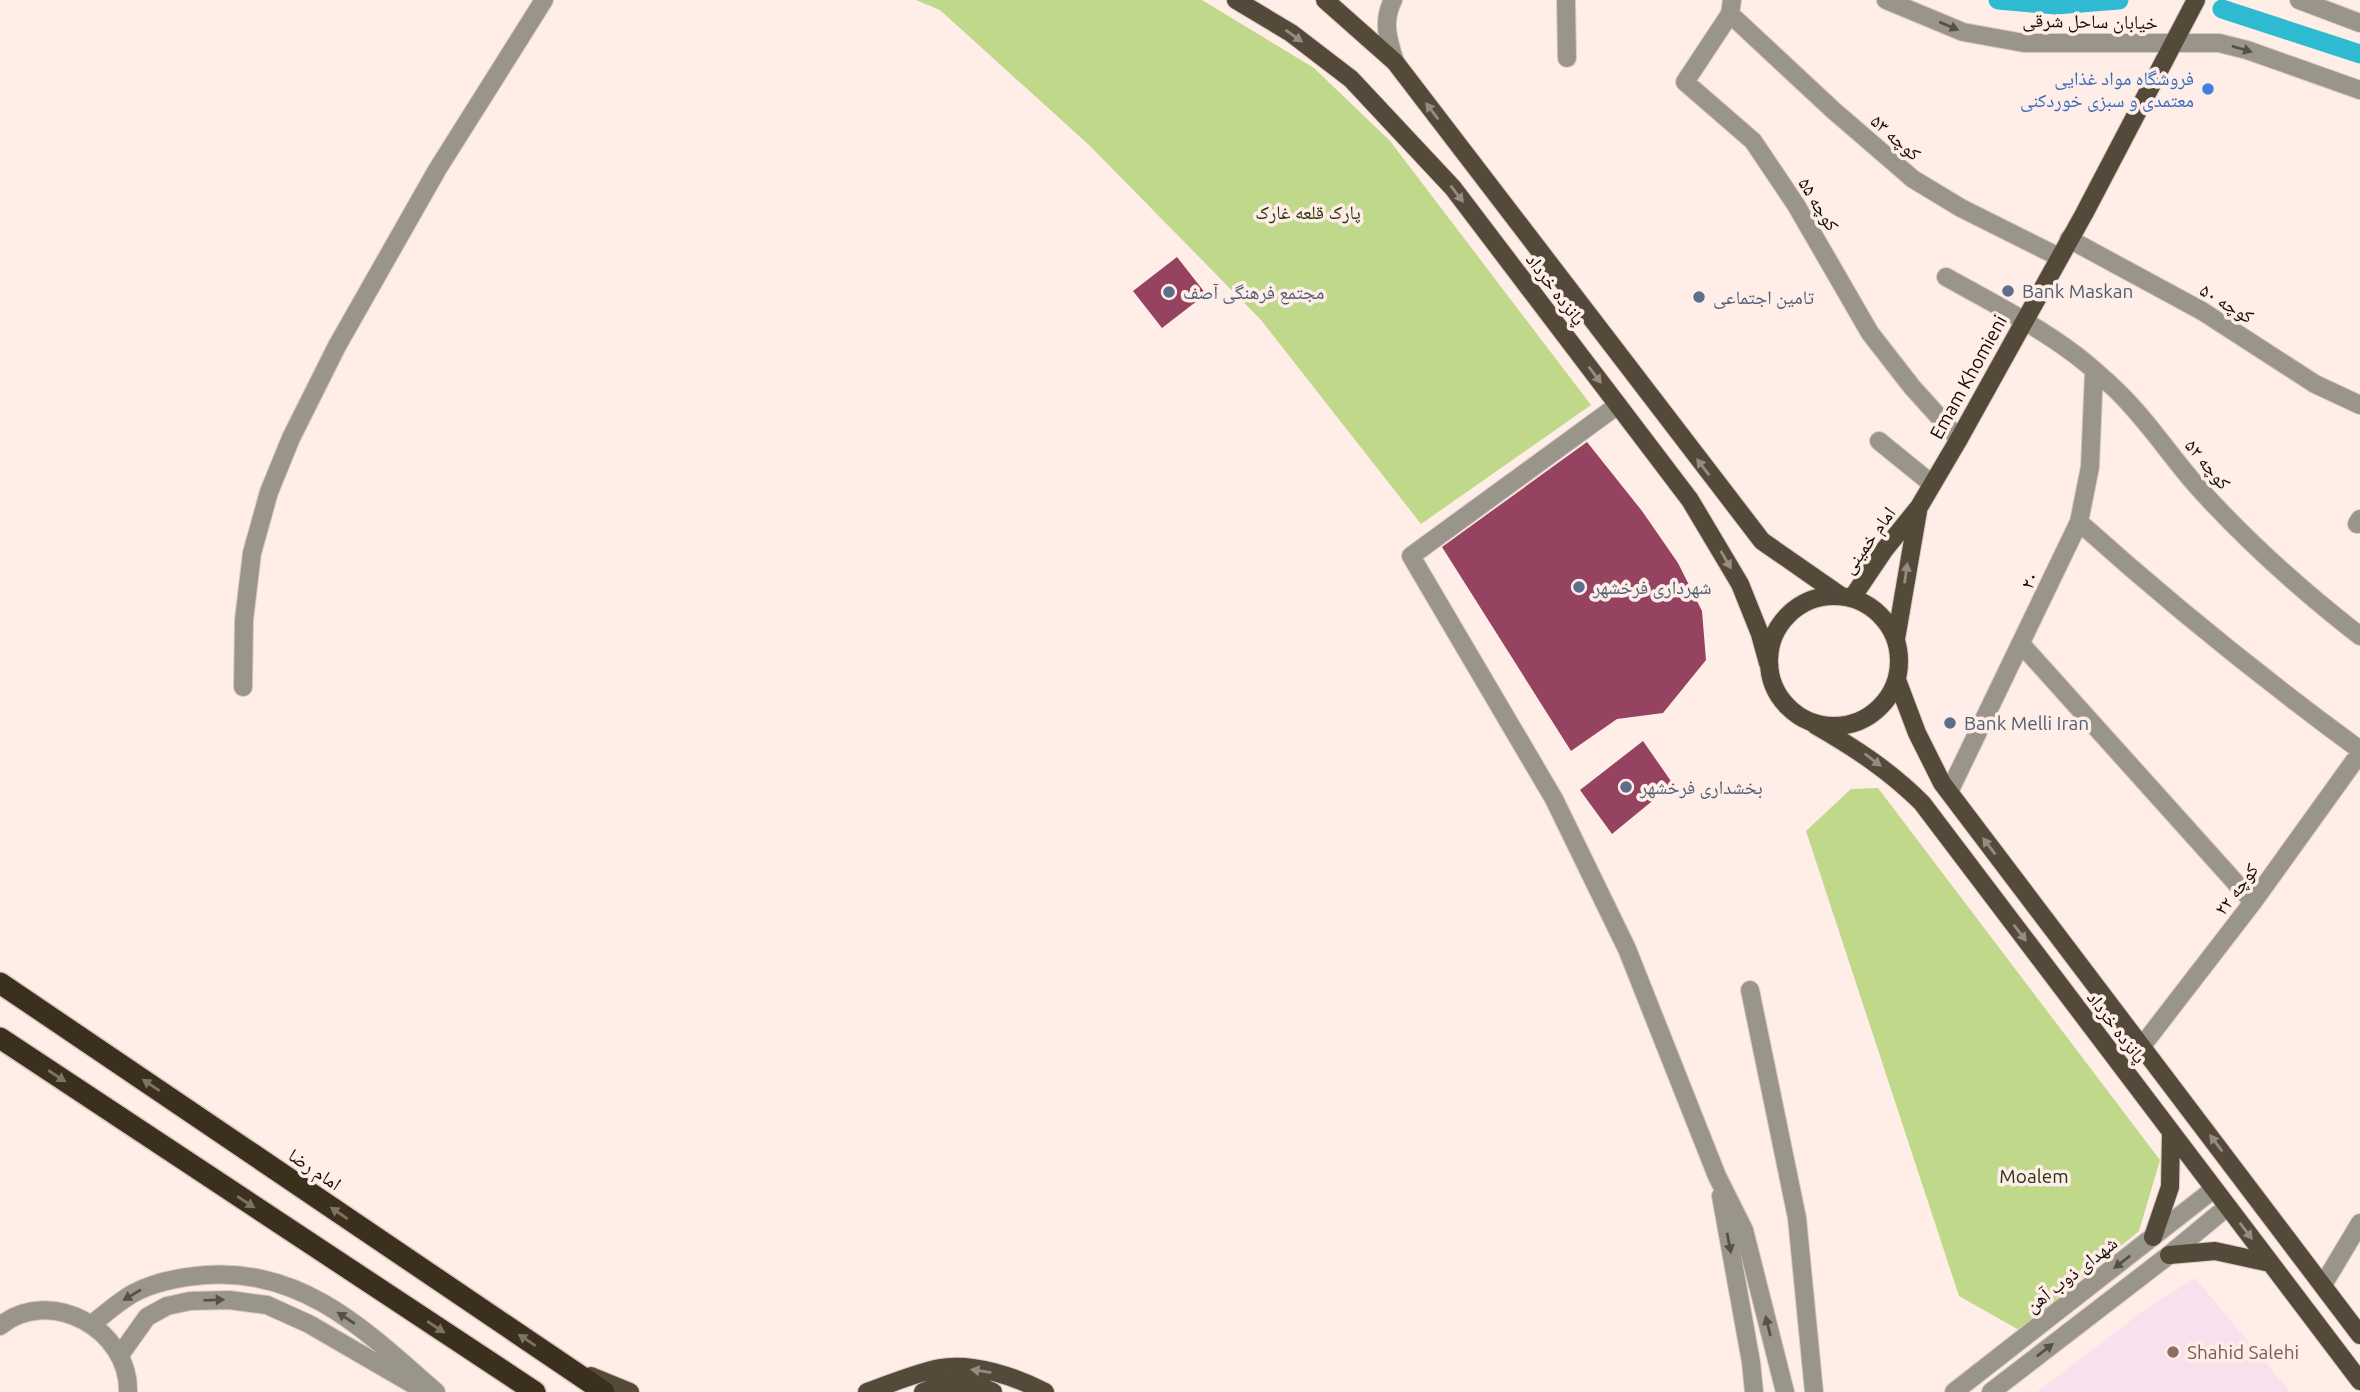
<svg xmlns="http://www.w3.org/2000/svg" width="2360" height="1392" viewBox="0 0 2360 1392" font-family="Ubuntu,'Noto Naskh Arabic',sans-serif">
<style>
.education{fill:#f8e0ec}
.green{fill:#bfd889}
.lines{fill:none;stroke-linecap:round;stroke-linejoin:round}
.canal{stroke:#2ebbd1;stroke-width:19}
.building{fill:#964261}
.minor-casing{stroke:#d9c9c3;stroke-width:20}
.major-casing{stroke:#d9c9c3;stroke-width:20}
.highway-casing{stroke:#d9c9c3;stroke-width:24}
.minor{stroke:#9a958a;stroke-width:18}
.major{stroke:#534a39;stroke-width:18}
.highway{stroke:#3a301d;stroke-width:21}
.oneway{fill:#565048}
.oneway2{fill:#988b7f}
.oneway3{fill:#7f7264}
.shop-dot{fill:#3f7fe0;stroke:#ffede7;stroke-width:2.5}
.service-dot{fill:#5c6f8a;stroke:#ffede7;stroke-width:2.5}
.education-dot{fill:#8d6e63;stroke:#ffede7;stroke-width:2.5}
.labels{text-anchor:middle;stroke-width:7;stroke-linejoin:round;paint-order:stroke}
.street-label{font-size:19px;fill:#130a07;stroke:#ffede7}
.shop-label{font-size:19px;fill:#366cbe;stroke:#ffede7;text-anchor:end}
.park-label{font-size:19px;fill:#29340f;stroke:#ffede7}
.service-label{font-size:19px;fill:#4e5e75;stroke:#ffede7;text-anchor:start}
.education-label{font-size:19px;fill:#785e54;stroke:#ffede7;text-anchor:start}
</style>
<rect width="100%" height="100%" fill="#ffede7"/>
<path class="education" d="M 2195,1278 L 2290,1392 L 2037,1392 L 2143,1311 Z"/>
<path class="green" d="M 916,0 L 1202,0 L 1314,68 L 1390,141 L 1591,405 L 1421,524 L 1261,320 L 1089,145 L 940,10 Z
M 1878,788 L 2160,1160 L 2139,1231 L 2019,1330 L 1959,1296 L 1806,831 L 1851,789 Z"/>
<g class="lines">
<path class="canal" d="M 1998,0 L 2056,5 L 2119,0
M 2222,9 L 2360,54"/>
</g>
<path class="building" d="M 1177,257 L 1206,294 L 1162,328 L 1133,291 Z
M 1587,442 L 1642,511 L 1678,563 L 1702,611 L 1706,660 L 1663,713 L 1617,719 L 1571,751 L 1442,547 Z
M 1643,741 L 1673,784 L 1612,834 L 1580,790 Z"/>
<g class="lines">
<g class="minor-casing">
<path id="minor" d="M 1393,0 C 1382,21 1388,40 1395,62
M 1566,0 L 1567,58
M 1732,0 L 1730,14 L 1685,82 L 1753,141 L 1796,205 L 1870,333 L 1912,387 L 1959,439
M 1886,0 L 1963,32 L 2024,43 L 2219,43 L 2247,50 L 2360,90
M 2299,0 L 2360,23
M 1730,14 L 1833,110 L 1913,179 L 1961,208 L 2059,257
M 2069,239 L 2202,311 L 2315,384 L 2360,405
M 1946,277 C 1989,301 2034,324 2073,353 C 2088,364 2101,376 2114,388 C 2145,417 2168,453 2196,485 C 2246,541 2301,590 2360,636
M 1618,405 L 1411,556 L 1554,799 L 1627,949 L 1717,1176 L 1744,1230 L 1785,1392
M 1879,441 L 1932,484
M 2079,522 C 2169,603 2262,678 2360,750
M 2357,524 L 2360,519
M 2022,645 L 2253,902
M 243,687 L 244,620 L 252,553 L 269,492 L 291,438 L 337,346 L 437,170 L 544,0
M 1949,792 L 2079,522 L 2090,467 L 2094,371
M 1750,990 L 1797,1218 L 1814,1392
M 2142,1046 L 2253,902 L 2360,753
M 1721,1196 L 1751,1362 L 1754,1392
M 2323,1285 L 2360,1223
M 91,1325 C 105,1314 119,1301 134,1293 C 156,1281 181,1277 206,1275 C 304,1268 367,1332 436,1392
M 0,1326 C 50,1285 130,1330 128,1392
M 120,1355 L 147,1317 L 167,1306 L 190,1301 L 229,1300 L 267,1305 L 309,1324 L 421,1389
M 1954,1392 L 2214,1189
M 1991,1392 L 2169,1255 L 2227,1207"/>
</g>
<g class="major-casing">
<path id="major" d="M 1236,0 L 1291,33 L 1351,79 L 1453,188 L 1690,500 L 1740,584 L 1760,634 L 1768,663
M 1325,0 L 1395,62 L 1762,541 L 1841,596
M1769 661a65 65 0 1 1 130 0a65 65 0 1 1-130 0Z
M 1852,598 L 1885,549 L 1919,507 L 1959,439 L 2084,214 L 2196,0
M 1896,639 L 1918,511
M 1897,680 L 1917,733 L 1942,783 L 2360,1335
M 1815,725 C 1855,748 1890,771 1922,803 L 2360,1381
M 2153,1237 L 2170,1187 L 2171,1133
M 2169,1255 L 2215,1251 L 2270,1263
M 591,1376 L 630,1392
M 867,1392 C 890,1384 915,1373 940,1368 C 973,1362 1016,1377 1045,1392
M 923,1392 C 942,1382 974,1381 993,1392"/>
</g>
<g class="highway-casing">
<path id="highway" d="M 0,983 L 604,1392
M 0,1038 L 535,1392"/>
</g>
<use href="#minor" class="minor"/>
<use href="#major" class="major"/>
<use href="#highway" class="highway"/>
</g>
<defs><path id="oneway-solid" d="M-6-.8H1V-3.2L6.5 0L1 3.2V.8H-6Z" transform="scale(1.75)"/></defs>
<g class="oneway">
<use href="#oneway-solid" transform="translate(1949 26) rotate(23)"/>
<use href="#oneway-solid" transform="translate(2242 49) rotate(16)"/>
<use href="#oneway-solid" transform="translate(1729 1243) rotate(79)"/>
<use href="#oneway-solid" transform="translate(2122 1262) rotate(142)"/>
<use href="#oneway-solid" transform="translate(132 1295) rotate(149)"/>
<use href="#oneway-solid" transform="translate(214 1300) rotate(-2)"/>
<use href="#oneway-solid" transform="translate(346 1318) rotate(-147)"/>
<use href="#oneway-solid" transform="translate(1768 1326) rotate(-104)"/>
<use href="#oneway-solid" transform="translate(2045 1350) rotate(-38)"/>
</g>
<g class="oneway2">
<use href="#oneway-solid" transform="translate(1294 36) rotate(35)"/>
<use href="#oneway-solid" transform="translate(1432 111) rotate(-127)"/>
<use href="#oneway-solid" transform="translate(1457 194) rotate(52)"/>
<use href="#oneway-solid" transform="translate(1595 375) rotate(53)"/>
<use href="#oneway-solid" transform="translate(1703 467) rotate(-127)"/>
<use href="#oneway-solid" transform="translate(1726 560) rotate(60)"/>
<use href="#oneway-solid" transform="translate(1906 573) rotate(-82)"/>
<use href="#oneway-solid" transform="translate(1873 760) rotate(37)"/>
<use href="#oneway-solid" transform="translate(1989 846) rotate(-127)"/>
<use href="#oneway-solid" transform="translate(2020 933) rotate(53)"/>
<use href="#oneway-solid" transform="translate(2216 1143) rotate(-127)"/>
<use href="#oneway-solid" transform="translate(2246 1231) rotate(53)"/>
<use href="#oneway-solid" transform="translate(981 1371) rotate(-171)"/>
</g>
<g class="oneway3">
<use href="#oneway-solid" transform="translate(57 1076) rotate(33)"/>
<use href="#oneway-solid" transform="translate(151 1085) rotate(-146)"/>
<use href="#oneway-solid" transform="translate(246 1202) rotate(33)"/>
<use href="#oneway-solid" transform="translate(339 1213) rotate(-146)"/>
<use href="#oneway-solid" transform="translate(436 1327) rotate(33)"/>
<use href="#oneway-solid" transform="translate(527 1340) rotate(-146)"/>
</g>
<circle class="shop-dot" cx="2208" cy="89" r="7"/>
<g class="service-dot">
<circle cx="2008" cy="291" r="7"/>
<circle cx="1169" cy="292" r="7"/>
<circle cx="1699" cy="297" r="7"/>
<circle cx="1579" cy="587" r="7"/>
<circle cx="1950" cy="723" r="7"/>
<circle cx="1626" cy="787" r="7"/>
</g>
<circle class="education-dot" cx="2173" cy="1352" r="7"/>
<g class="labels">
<g class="street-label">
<text transform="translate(2090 21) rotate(1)" y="7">خیابان ساحل شرقی</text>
<text transform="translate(1896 137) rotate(41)" y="7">کوچه ۵۳</text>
<text transform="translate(1819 204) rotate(58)" y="7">کوچه ۵۵</text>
<text transform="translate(1556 289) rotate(53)" y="7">پانزده خرداد</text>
<text transform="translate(2227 303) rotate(31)" y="7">کوچه ۵۰</text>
<text transform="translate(1968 377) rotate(-61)" y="7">Emam Khomieni</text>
<text transform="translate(2208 464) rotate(50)" y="7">کوچه ۵۲</text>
<text transform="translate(1868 540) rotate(-54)" y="7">امام خمینی</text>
<text transform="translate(2029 580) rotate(-65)" y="7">۲۰</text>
<text transform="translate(2236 889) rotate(-53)" y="7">کوچه ۲۲</text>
<text transform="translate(2117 1027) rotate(53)" y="7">پانزده خرداد</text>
<text transform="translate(315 1169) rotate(34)" y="7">امام رضا</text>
<text transform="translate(2071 1274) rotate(-38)" y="7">شهدای ذوب آهن</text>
</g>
<g class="shop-label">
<text x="2194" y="85">فروشگاه مواد غذایی<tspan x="2194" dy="22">معتمدی و سبزی خوردکنی</tspan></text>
</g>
<g class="park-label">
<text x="1308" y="219">پارک قلعه غارک</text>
<text x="2034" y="1183">Moalem</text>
</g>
<g class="service-label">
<text x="2022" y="298">Bank Maskan</text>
<text x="1183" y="299">مجتمع فرهنگی آصف</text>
<text x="1713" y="304">تامین اجتماعی</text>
<text x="1593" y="594">شهرداری فرخشهر</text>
<text x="1964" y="730">Bank Melli Iran</text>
<text x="1640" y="794">بخشداری فرخشهر</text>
</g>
<g class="education-label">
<text x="2187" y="1359">Shahid Salehi</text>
</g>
</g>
</svg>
